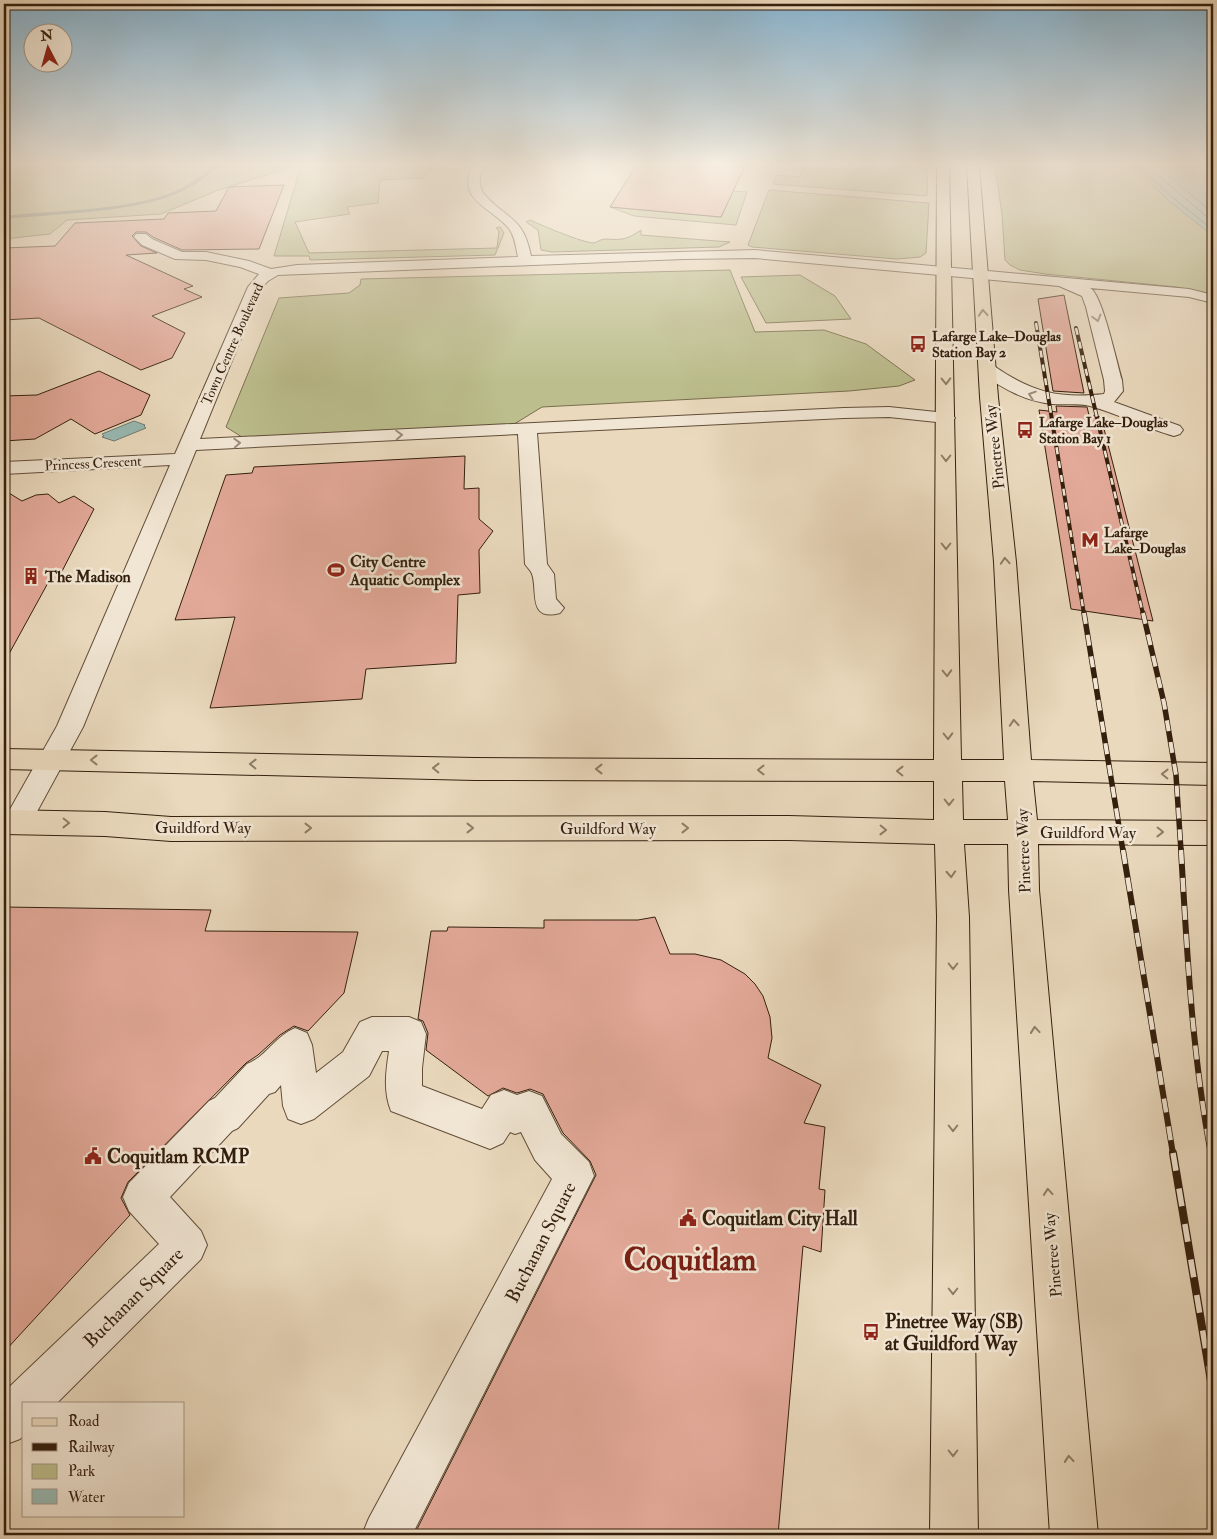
<svg xmlns="http://www.w3.org/2000/svg" width="1217" height="1539" viewBox="0 0 1217 1539" font-family="'IM FELL Double Pica',serif">
<style>
.green{fill:#bcbe8d;stroke:#786e4d}
.water{fill:#98bab4;stroke:#707c71}
.lines{fill:none;stroke-linecap:round;stroke-linejoin:round}
.shore{stroke:#666c60;stroke-width:1}
.stream{fill:#707c71;fill-rule:evenodd}
.building{fill:#e3a999;stroke:#341f0d}
.minor-casing{stroke:#624e39;stroke-width:2}
.major-casing{stroke:#341f0d;stroke-width:2}
.minor{fill:#f1e6d4;fill-rule:evenodd}
.major{fill:#ead9bd;fill-rule:evenodd}
.rail-far3-casing{stroke:#341f0d;stroke-width:4}
.rail-far2-casing{stroke:#341f0d;stroke-width:5.5}
.rail-far1-casing{stroke:#341f0d;stroke-width:6}
.rail-casing{stroke:#341f0d;stroke-width:8}
.rail-far3{stroke:#f1e6d4;stroke-width:2.5;stroke-dasharray:7;stroke-linecap:butt}
.rail-far2{stroke:#f1e6d4;stroke-width:4;stroke-dasharray:11;stroke-linecap:butt}
.rail-far1{stroke:#f1e6d4;stroke-width:4.5;stroke-dasharray:14;stroke-linecap:butt}
.rail{stroke:#f1e6d4;stroke-width:5.5;stroke-dasharray:18;stroke-linecap:butt}
.oneway{stroke:#8f7c65}
.oneway2{stroke:#9c8c7a}
.labels{text-anchor:middle;stroke-width:5;stroke-linejoin:round;paint-order:stroke}
.far-poi-label{font-size:14px;font-weight:bold;fill:#341f0d;stroke:#f1e6d4;text-anchor:start}
.far-street-label{font-size:14px;fill:#341f0d;stroke:#f1e6d4}
.street-label{font-size:16px;fill:#341f0d;stroke:#f1e6d4}
.poi-label{font-size:16px;font-weight:bold;fill:#341f0d;stroke:#f1e6d4;text-anchor:start}
.near-poi-label{font-size:19px;font-weight:bold;fill:#341f0d;stroke:#f1e6d4;text-anchor:start}
.near-street-label{font-size:19px;fill:#341f0d;stroke:#f1e6d4}
.near-town-label{font-size:31px;font-weight:bold;fill:#7a1f14;stroke:#f1e6d4}
</style>
<rect width="100%" height="100%" fill="#ead9bd"/>
<filter id="stains"><feTurbulence type="fractalNoise" baseFrequency=".004" numOctaves="4"/><feColorMatrix values="0 0 0 0 .2 0 0 0 0 .09 0 0 0 0 .02 0 0 0 .5 -.17"/></filter>
<radialGradient id="worn" r=".72"><stop offset=".6" stop-color="#630" stop-opacity="0"/><stop offset="1" stop-color="#630" stop-opacity=".3"/></radialGradient>
<path class="green" d="M 4,166 L 294,166 L 216,191 L 161,214 L 67,220 L 50,234 L 4,239 Z
M 301,166 L 433,166 L 424,178 L 380,180 L 378,203 L 347,207 L 350,214 L 295,222 L 309,253 L 497,248 L 499,231 L 496,228 L 500,227 L 504,233 L 495,255 L 310,260 L 309,256 L 274,256 Z
M 869,166 L 928,166 L 927,196 L 773,184 L 777,175 L 800,177 L 803,169 L 860,169 Z
M 995,166 L 1213,166 L 1213,294 L 1177,287 L 1045,274 L 1020,270 L 1010,265 L 1005,260 L 1002,214 Z
M 769,190 L 929,203 L 926,253 L 920,257 L 897,259 L 752,247 L 748,245 Z
M 733,191 L 747,192 L 736,225 L 634,216 L 610,207 L 721,217 Z
M 530,220 C 541,225 583,243 594,243 C 598,242 600,239 605,239 C 623,240 626,240 641,230 L 641,235 L 730,242 L 719,247 L 552,252 L 541,250 L 538,230 L 526,222 Z
M 730,270 L 755,332 L 824,330 L 866,344 L 915,380 L 899,386 L 849,391 L 542,407 L 511,426 L 242,437 L 226,427 L 279,298 L 349,293 L 360,285 L 361,279 Z
M 800,275 L 835,296 L 851,319 L 766,323 L 741,277 Z"/>
<path class="water" d="M 1132,166 L 1213,166 L 1213,236 L 1169,201 Z
M 134,421 L 145,425 L 144,426 L 146,428 L 114,441 L 102,437 L 104,436 L 102,434 Z"/>
<g class="lines">
<path class="shore" d="M 1139,166 L 1172,197 L 1213,230
M 1147,166 L 1213,222
M 1157,166 L 1213,213"/>
<path class="stream" d="M 214,166 L 219,166 C 205,179 188,190 171,196 C 124,213 54,214 4,219 L 4,216 C 54,210 121,211 168,194 C 185,188 200,177 214,166 Z"/>
</g>
<path class="building" d="M 636,166 L 745,166 L 721,217 L 610,207 Z
M 284,185 L 259,249 L 182,250 L 153,237 L 146,232 L 136,232 L 132,236 L 141,246 L 157,253 L 126,255 L 193,286 L 184,289 L 202,297 L 152,316 L 185,333 L 172,358 L 141,370 L 39,318 L 4,320 L 4,248 L 55,246 L 75,223 L 164,219 L 168,213 L 216,211 L 229,187 Z
M 1064,295 L 1084,393 L 1053,391 L 1038,299 Z
M 99,371 L 150,395 L 141,415 L 95,434 L 71,419 L 35,439 L 4,441 L 4,396 L 37,395 Z
M 1056,406 L 1087,407 L 1089,415 L 1101,417 L 1153,621 L 1071,609 L 1039,410 L 1057,412 Z
M 465,456 L 464,489 L 479,488 L 479,519 L 493,531 L 479,550 L 480,593 L 458,595 L 456,663 L 366,669 L 362,699 L 210,708 L 235,617 L 175,620 L 226,475 L 252,473 L 254,467 Z
M 4,490 L 22,501 L 36,495 L 48,494 L 59,503 L 74,496 L 94,509 L 57,581 L 49,581 L 4,663 Z
M 4,907 L 211,910 L 205,931 L 358,932 L 344,993 L 308,1031 L 294,1026 L 280,1035 L 258,1055 L 246,1063 L 128,1182 L 121,1198 L 130,1215 L 4,1352 Z
M 655,917 L 670,954 L 695,954 L 721,960 L 745,974 L 755,984 L 763,996 L 770,1017 L 772,1038 L 768,1058 L 821,1085 L 804,1123 L 825,1127 L 819,1189 L 825,1190 L 821,1252 L 803,1246 L 778,1535 L 414,1535 L 596,1175 L 590,1161 L 563,1133 L 543,1094 L 530,1089 L 517,1093 L 503,1088 L 488,1096 L 426,1050 L 428,1033 L 423,1021 L 418,1019 L 431,931 L 447,931 L 448,927 L 544,928 L 544,920 L 638,920 Z"/>
<g class="lines">
<g class="minor-casing">
<path id="minor" d="M 472,166 L 484,166 C 479,176 478,183 483,193 C 506,220 523,215 531,256 L 755,250 L 1189,289 L 1213,295 L 1213,303 L 1189,297 L 1090,288 C 1102,293 1117,364 1122,380 L 1123,391 L 1114,402 L 1180,426 L 1183,430 L 1180,434 L 1174,436 C 1145,428 1119,414 1090,406 C 1078,403 1064,405 1052,404 C 1025,401 1004,389 982,374 L 980,370 L 982,366 L 994,366 C 1031,392 1059,399 1104,394 L 1105,391 L 1104,380 L 1086,307 L 1082,296 L 1059,286 L 755,258 L 684,259 L 278,275 L 268,281 L 262,287 L 200,439 L 844,408 L 889,407 L 946,413 L 952,414 L 955,418 L 952,422 L 946,423 L 889,417 L 844,418 L 537,433 L 547,564 L 554,574 L 556,599 L 564,608 L 560,613 C 527,622 538,590 532,574 C 531,571 527,567 525,564 L 518,434 L 196,450 L 83,727 L 27,830 L 17,834 L 7,830 L 4,820 L 57,726 L 170,465 L 4,474 L 4,462 L 175,454 L 248,287 L 259,274 L 240,267 L 206,260 L 175,259 L 142,245 L 134,237 L 136,234 L 146,234 L 152,239 L 182,252 L 206,252 L 249,261 L 271,269 L 297,265 L 518,257 C 516,248 515,238 510,230 C 493,207 456,202 472,166 Z
M 372,1017 L 409,1017 L 421,1022 L 426,1034 L 422,1068 L 422,1086 L 482,1109 L 491,1095 L 504,1090 L 517,1095 L 529,1091 L 542,1096 L 561,1134 L 589,1162 L 594,1176 L 412,1535 L 362,1535 L 369,1518 L 552,1179 L 535,1160 L 521,1132 L 515,1134 L 510,1132 L 503,1143 L 490,1149 L 391,1111 C 383,1091 386,1071 389,1051 L 382,1051 L 369,1076 L 314,1119 L 301,1124 L 288,1119 L 283,1106 L 281,1085 L 275,1092 L 269,1094 L 238,1128 L 232,1131 L 170,1197 L 201,1231 L 207,1245 L 201,1259 L 57,1403 L 24,1403 L 24,1435 L 20,1439 L 4,1445 L 4,1392 L 159,1244 L 129,1211 L 123,1197 L 129,1183 L 209,1101 L 215,1098 L 247,1064 C 266,1057 274,1037 295,1028 L 307,1033 L 312,1045 L 316,1073 L 343,1052 L 360,1022 Z"/>
</g>
<g class="major-casing">
<path id="major" d="M 937,166 L 949,166 L 961,760 L 1004,760 L 994,562 L 980,397 L 967,166 L 979,166 L 998,397 L 1016,562 L 1031,760 L 1213,763 L 1213,785 L 1033,781 L 1037,820 L 1213,821 L 1213,845 L 1038,844 L 1039,890 L 1098,1535 L 1050,1535 L 1009,890 L 1008,844 L 964,844 L 969,917 L 978,1535 L 930,1535 L 937,917 L 935,844 L 789,840 L 171,841 L 105,836 L 4,834 L 4,810 L 105,812 L 171,817 L 789,816 L 934,820 L 934,781 L 475,780 L 4,769 L 4,749 L 475,758 L 934,760 ZM 962,781 L 1005,781 L 1008,820 L 963,820 Z"/>
</g>
<use href="#minor" class="minor"/>
<use href="#major" class="major"/>
<g class="rail-far3-casing">
<path id="rail-far3" d="M 1036,323 L 1084,614
M 1076,328 L 1143,614"/>
</g>
<g class="rail-far2-casing">
<path id="rail-far2" d="M 1084,613 L 1123,851
M 1143,613 L 1164,703 L 1176,775 L 1181,851"/>
</g>
<g class="rail-far1-casing">
<path id="rail-far1" d="M 1123,850 L 1173,1154
M 1181,850 C 1187,952 1192,1054 1211,1154"/>
</g>
<g class="rail-casing">
<path id="rail" d="M 1173,1153 L 1213,1393
M 1211,1153 L 1213,1163"/>
</g>
<use href="#rail-far3" class="rail-far3"/>
<use href="#rail-far2" class="rail-far2"/>
<use href="#rail-far1" class="rail-far1"/>
<use href="#rail" class="rail"/>
</g>
<defs><path id="oneway-chevron" d="M-2-3.5L2.5 0L-2 3.5" fill="none" stroke-width="1.6" stroke-linecap="round" stroke-linejoin="round" transform="scale(1.25)"/></defs>
<g class="oneway">
<use href="#oneway-chevron" transform="translate(983 313) rotate(-94)"/>
<use href="#oneway-chevron" transform="translate(946 381) rotate(89)"/>
<use href="#oneway-chevron" transform="translate(946 458) rotate(90)"/>
<use href="#oneway-chevron" transform="translate(946 546) rotate(90)"/>
<use href="#oneway-chevron" transform="translate(1005 561) rotate(-94)"/>
<use href="#oneway-chevron" transform="translate(947 673) rotate(88)"/>
<use href="#oneway-chevron" transform="translate(1014 723) rotate(-94)"/>
<use href="#oneway-chevron" transform="translate(948 736) rotate(89)"/>
<use href="#oneway-chevron" transform="translate(94 760) rotate(-180)"/>
<use href="#oneway-chevron" transform="translate(253 764) rotate(-179)"/>
<use href="#oneway-chevron" transform="translate(436 768) rotate(-179)"/>
<use href="#oneway-chevron" transform="translate(599 769) rotate(-180)"/>
<use href="#oneway-chevron" transform="translate(761 770) rotate(-180)"/>
<use href="#oneway-chevron" transform="translate(900 771) rotate(-179)"/>
<use href="#oneway-chevron" transform="translate(1165 774) rotate(-179)"/>
<use href="#oneway-chevron" transform="translate(949 802) rotate(90)"/>
<use href="#oneway-chevron" transform="translate(66 823) rotate(1)"/>
<use href="#oneway-chevron" transform="translate(308 828)"/>
<use href="#oneway-chevron" transform="translate(470 828)"/>
<use href="#oneway-chevron" transform="translate(685 828)"/>
<use href="#oneway-chevron" transform="translate(883 830) rotate(1)"/>
<use href="#oneway-chevron" transform="translate(1160 832) rotate(1)"/>
<use href="#oneway-chevron" transform="translate(951 874) rotate(87)"/>
<use href="#oneway-chevron" transform="translate(953 966) rotate(90)"/>
<use href="#oneway-chevron" transform="translate(1035 1030) rotate(-95)"/>
<use href="#oneway-chevron" transform="translate(953 1128) rotate(90)"/>
<use href="#oneway-chevron" transform="translate(1048 1192) rotate(-95)"/>
<use href="#oneway-chevron" transform="translate(953 1291) rotate(90)"/>
<use href="#oneway-chevron" transform="translate(953 1453) rotate(90)"/>
<use href="#oneway-chevron" transform="translate(1069 1459) rotate(-95)"/>
</g>
<g class="oneway2">
<use href="#oneway-chevron" transform="translate(1097 318) rotate(75)"/>
<use href="#oneway-chevron" transform="translate(1032 395) rotate(-161)"/>
<use href="#oneway-chevron" transform="translate(399 435) rotate(-3)"/>
<use href="#oneway-chevron" transform="translate(237 443) rotate(-3)"/>
</g>
<linearGradient id="sky" x2="0" y2="1"><stop stop-color="#88b6d3"/><stop offset="0.43" stop-color="#f6eee1"/><stop offset="1" stop-color="#f6eee1" stop-opacity="0"/></linearGradient>
<rect width="1217" height="382" fill="url(#sky)"/>
<defs>
<g id="bus-bare" transform="scale(1.35)"><path d="M-5-6H5V4H4V6H2V4H-2V6H-4V4H-5ZM-3.5-4V0h7V-4ZM-3.5 1.2v1.5H-2V1.2ZM2 1.2v1.5H3.5V1.2Z" fill="#8f2418" stroke="#f1e6d4" stroke-width="2.5" paint-order="stroke"/></g>
<g id="metro-bare" transform="scale(1.35)"><path d="M-5.5 5V-5H-3L0 0L3-5H5.5V5H3V-.5L0 4L-3-.5V5Z" fill="#8f2418" stroke="#f1e6d4" stroke-width="2.5" paint-order="stroke"/></g>
<g id="stadium-bare" transform="scale(1.35)"><path d="M0-5a6.5 5 0 1 0 0 10a6.5 5 0 1 0 0-10ZM-3.5-1.8h7v3.6h-7Z" fill="#8f2418" stroke="#f1e6d4" stroke-width="2.5" paint-order="stroke"/></g>
<g id="building-bare" transform="scale(1.35)"><path d="M-4-6H4V6H1V3H-1V6H-4ZM-2.5-4.3h1.7v1.8h-1.7ZM.8-4.3h1.7v1.8H.8ZM-2.5-1h1.7V.8h-1.7ZM.8-1h1.7V.8H.8Z" fill="#8f2418" stroke="#f1e6d4" stroke-width="2.5" paint-order="stroke"/></g>
<g id="civic-bare" transform="scale(1.35)"><path d="M-.6-6.5H3V-4.5H.6V-3L4-1V1h2V6H-6V1h2V-1L-.6-3ZM-1.2 2.5V6h2.4V2.5Z" fill="#8f2418" stroke="#f1e6d4" stroke-width="2.5" paint-order="stroke"/></g>
</defs>
<g fill-rule="evenodd">
<use href="#bus-bare" x="918" y="344"/>
<use href="#bus-bare" x="1025" y="430"/>
<use href="#metro-bare" x="1090" y="540"/>
<use href="#stadium-bare" x="336" y="570"/>
<use href="#building-bare" x="31" y="576"/>
<use href="#civic-bare" x="93" y="1156"/>
<use href="#civic-bare" x="688" y="1218"/>
<use href="#bus-bare" x="871" y="1332"/>
</g>
<g class="labels">
<g class="far-poi-label">
<text x="932" y="341">Lafarge Lake–Douglas<tspan x="932" dy="16">Station Bay 2</tspan></text>
<text x="1039" y="427">Lafarge Lake–Douglas<tspan x="1039" dy="16">Station Bay 1</tspan></text>
<text x="1104" y="537">Lafarge<tspan x="1104" dy="16">Lake–Douglas</tspan></text>
</g>
<g class="far-street-label">
<text transform="translate(232 344) rotate(-66)" y="5">Town Centre Boulevard</text>
<text transform="translate(93 463) rotate(-3)" y="5">Princess Crescent</text>
</g>
<g class="street-label">
<text transform="translate(994 447) rotate(-96)" y="6">Pinetree Way</text>
<text x="203" y="833">Guildford Way</text>
<text x="608" y="834">Guildford Way</text>
<text x="1088" y="838">Guildford Way</text>
<text transform="translate(1023 851) rotate(-92)" y="6">Pinetree Way</text>
<text transform="translate(1052 1255) rotate(-95)" y="6">Pinetree Way</text>
</g>
<g class="poi-label">
<text x="350" y="567">City Centre<tspan x="350" dy="18">Aquatic Complex</tspan></text>
<text x="45" y="582">The Madison</text>
</g>
<g class="near-poi-label">
<text x="107" y="1163">Coquitlam RCMP</text>
<text x="702" y="1225">Coquitlam City Hall</text>
<text x="885" y="1328">Pinetree Way (SB)<tspan x="885" dy="22">at Guildford Way</tspan></text>
</g>
<g class="near-street-label">
<text transform="translate(540 1242) rotate(-63)" y="7">Buchanan Square</text>
<text transform="translate(133 1297) rotate(-45)" y="7">Buchanan Square</text>
</g>
<g class="near-town-label">
<text x="690" y="1270">Coquitlam</text>
</g>
</g>
<rect width="1217" height="1539" fill="none" stroke="#ead9bd" stroke-width="20"/>
<rect x="5" y="5" width="1207" height="1529" fill="none" stroke="#341f0d" stroke-width="2.5"/>
<rect x="10" y="10" width="1197" height="1519" fill="none" stroke="#341f0d"/>
<rect x="22" y="1402" width="162" height="115" fill="#f1e6d4" stroke="#a59684"/>
<rect x="32" y="1418" width="25" height="8" fill="#ead9bd" stroke="#a59684"/>
<text x="68" y="1426" font-size="15" fill="#341f0d">Road</text>
<rect x="32" y="1443" width="25" height="8" fill="#341f0d" stroke="#a59684"/>
<text x="68" y="1452" font-size="15" fill="#341f0d">Railway</text>
<rect x="32" y="1464" width="25" height="15" fill="#bcbe8d" stroke="#a59684"/>
<text x="68" y="1476" font-size="15" fill="#341f0d">Park</text>
<rect x="32" y="1489" width="25" height="15" fill="#98bab4" stroke="#a59684"/>
<text x="68" y="1502" font-size="15" fill="#341f0d">Water</text>
<g transform="translate(48 48) rotate(354)"><circle r="24" fill="#f1e6d4" stroke="#a59684"/>
<path d="M0-4L9 19L0 12L-9 19Z" fill="#8f2418"/>
<text y="-8" font-size="14" font-weight="bold" text-anchor="middle" fill="#341f0d">N</text>
</g>
<rect width="100%" height="100%" filter="url(#stains)"/>
<rect width="100%" height="100%" fill="url(#worn)"/>
</svg>
